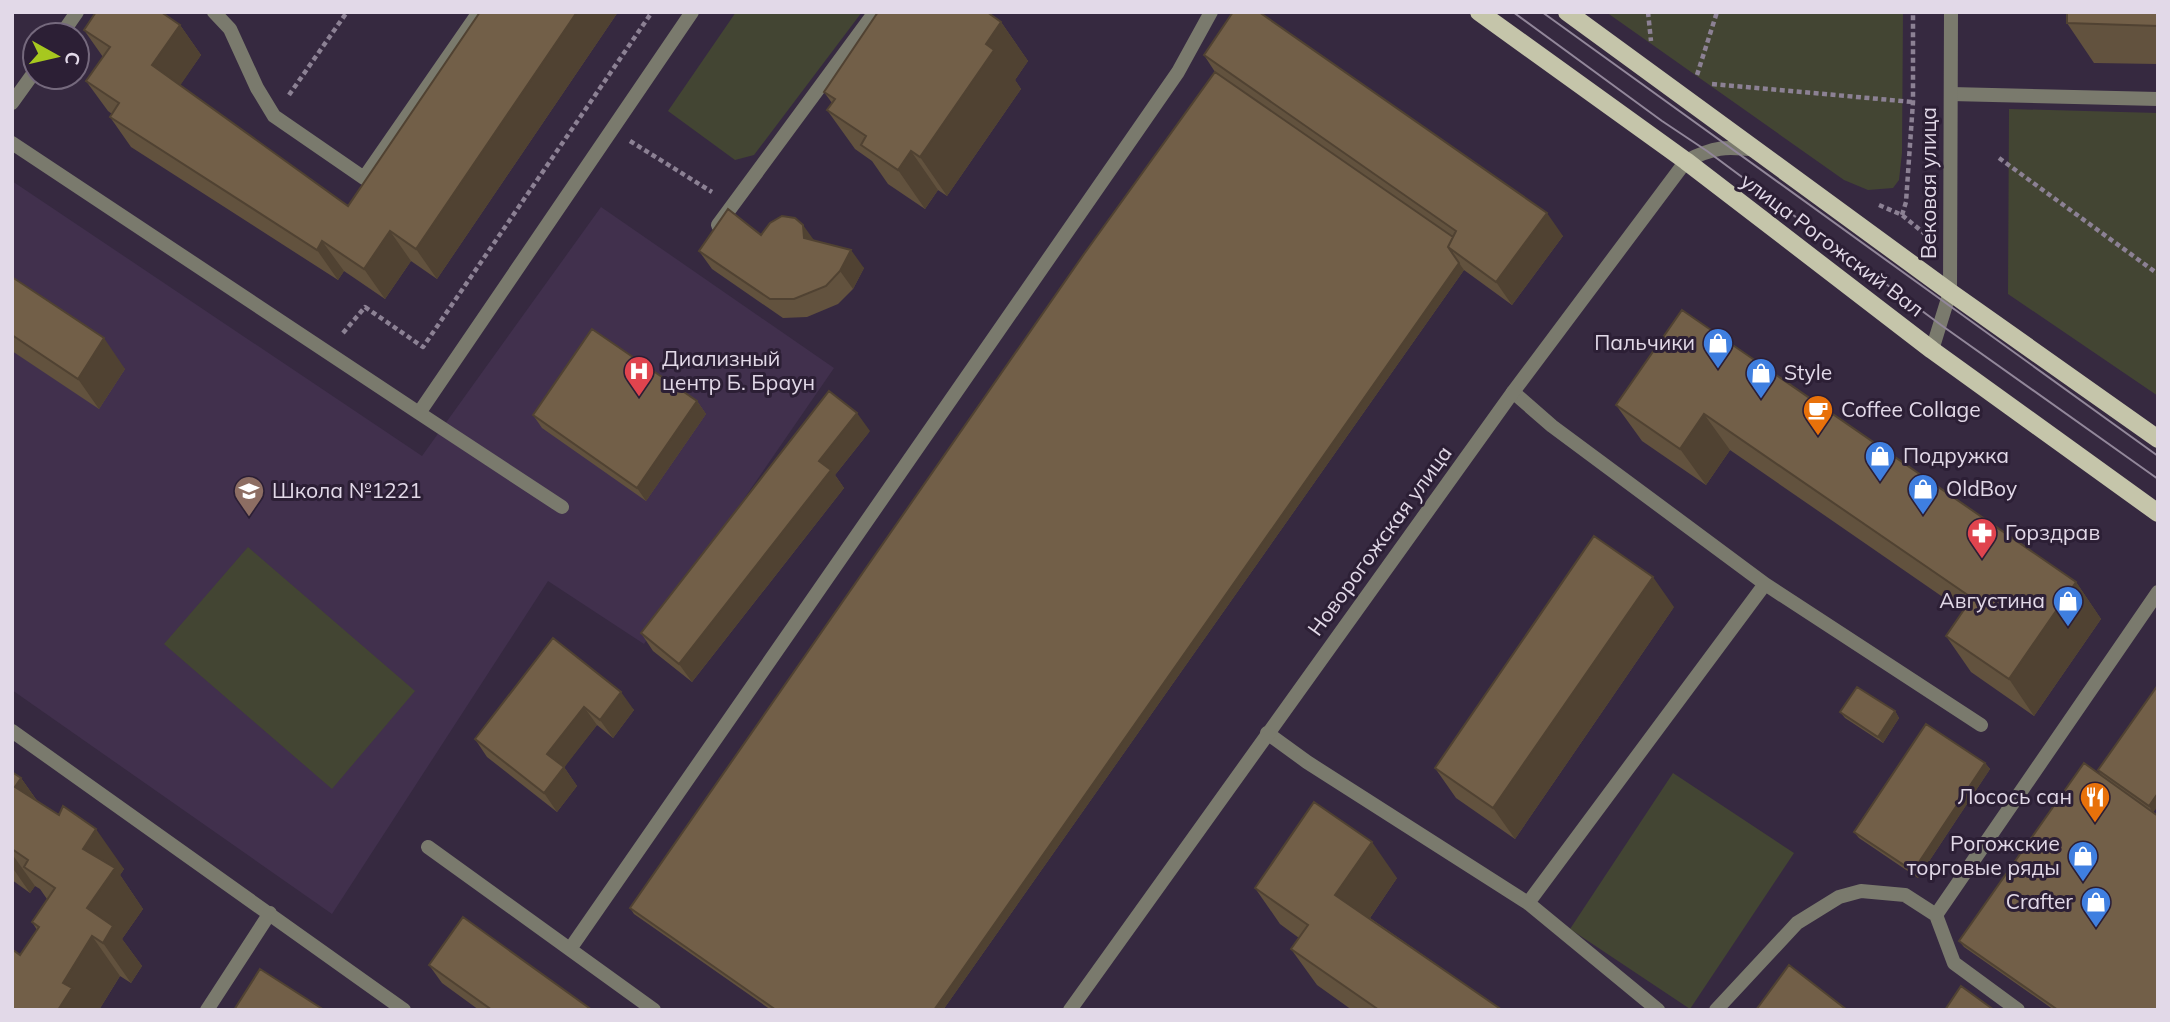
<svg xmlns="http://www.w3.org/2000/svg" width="2170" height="1022" viewBox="0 0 2170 1022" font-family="Mulish,sans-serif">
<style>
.built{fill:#41304d}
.green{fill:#434533}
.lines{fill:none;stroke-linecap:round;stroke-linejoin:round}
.path{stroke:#8c8194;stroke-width:4.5;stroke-dasharray:5 3.5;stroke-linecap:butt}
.lane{stroke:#7a7a6d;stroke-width:14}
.street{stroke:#7a7a6d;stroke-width:14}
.primary{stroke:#c5c5aa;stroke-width:18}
.tram{stroke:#92879a;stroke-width:2}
.wall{fill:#62523e}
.shaded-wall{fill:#504232}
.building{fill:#725f48;stroke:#504232;stroke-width:2}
.labels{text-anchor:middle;stroke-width:6;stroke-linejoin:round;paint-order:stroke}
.street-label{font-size:21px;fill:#e2d9e8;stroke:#2c1f35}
.poi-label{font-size:21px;fill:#e2d9e8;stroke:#2c1f35;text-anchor:start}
</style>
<rect width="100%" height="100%" fill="#362940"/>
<path class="built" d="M 12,181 L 422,456 L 601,207 L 834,368 L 644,644 L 548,581 L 332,914 L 12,690 Z"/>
<path class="green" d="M 736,12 L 862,12 L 754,155 L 735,160 L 668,111 Z
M 1606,12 L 1903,12 L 1902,153 L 1899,180 L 1893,188 L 1868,190 L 1844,180 Z
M 2009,109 L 2158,113 L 2158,396 L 2008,294 Z
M 248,547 L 415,691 L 332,789 L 164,644 Z
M 1673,773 L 1794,853 L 1690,1009 L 1570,929 Z"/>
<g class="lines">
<path class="path" d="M 1648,12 L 1651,41
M 1697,75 L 1717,12
M 1712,84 L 1913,102
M 289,95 L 347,12
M 630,141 L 712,192
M 1999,158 L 2158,274
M 1879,205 L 1902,215 L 1925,234
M 1902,215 L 1906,202 L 1913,102 L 1913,12
M 343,333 L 365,307 L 423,347 L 652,12"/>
<path class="lane" d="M 214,12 L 230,29 L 257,88 L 274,116 L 364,178 L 479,12
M 61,35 L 77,12
M 1951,94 L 2158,99
M 12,103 L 35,71
M 12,143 L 419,413 L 692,12
M 718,225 L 875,12
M 1513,392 L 1552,426 L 1765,584 L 1981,725
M 419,413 L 562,507
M 12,731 L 404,1010
M 1267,733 L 1307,762 L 1528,903 L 1658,1010
M 428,847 L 654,1010
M 1528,903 L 1765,584
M 1936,915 L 2158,592
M 570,949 L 1178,72 L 1211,12
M 207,1010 L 270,913
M 1716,1010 L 1797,923 L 1839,897 L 1861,891 L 1905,895 L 1936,915 L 1954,963 L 2018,1010"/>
<path class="street" d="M 1932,350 L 1950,292 L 1951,12
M 1070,1010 L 1513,392 L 1686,161 C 1714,147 1725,146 1756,150"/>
<path class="primary" d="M 1479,12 L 1686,161 L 1932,350 L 2158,513
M 1567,12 L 1950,292 L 2158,439"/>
<path class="tram" d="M 1513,12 L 1662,121 L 1707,151 L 1941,325 L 2158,479
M 1542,12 L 2158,456"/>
</g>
<path class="wall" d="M 480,12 L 618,12 L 437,279 L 411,261 L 385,299 L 344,271 L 338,280 L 131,147 L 110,117 L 112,114 L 108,111 L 86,81 L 103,57 L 84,30 L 180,25 L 201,55 L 180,85 L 348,206 Z
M 2158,12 L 2158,64 L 2094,63 L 2067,23 Z
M 1001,22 L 1028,61 L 1015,80 L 1021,89 L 947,196 L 938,190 L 925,209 L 888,184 L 872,161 L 855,149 L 827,110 L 832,103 L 824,92 Z
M 1204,55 L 1563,236 L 1512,305 L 1464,270 L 943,1010 L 771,1010 L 634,914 L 630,908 L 1215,72 Z
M 815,241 L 864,268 L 853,289 L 838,304 L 807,317 L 783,318 L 712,269 L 699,251 Z
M 12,277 L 125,369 L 99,409 L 12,351 Z
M 1682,310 L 2076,582 L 2101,619 L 2034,716 L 1971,672 L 1946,636 L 1963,611 L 1730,450 L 1706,485 L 1642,441 L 1616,405 Z
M 697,401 L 706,414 L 646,501 L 542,428 L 533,415 Z
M 870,431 L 835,475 L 844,488 L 692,682 L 653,651 L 641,633 Z
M 1674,607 L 1515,839 L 1456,798 L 1435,768 Z
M 553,638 L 634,710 L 613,738 L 597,725 L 564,767 L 577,786 L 557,812 L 487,757 L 475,739 Z
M 2158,685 L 2153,813 L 2158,1010 L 2054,1010 L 1964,947 L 1959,941 L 2101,775 L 2098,770 Z
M 1895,711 L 1899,718 L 1883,743 L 1845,718 L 1840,712 Z
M 1985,763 L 1990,769 L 1918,878 L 1859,838 L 1854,832 Z
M 12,772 L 21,778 L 38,802 L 124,869 L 120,875 L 143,909 L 122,939 L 142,966 L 131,983 L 120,976 L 99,1010 L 12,1010 L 20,955 L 37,930 L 32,922 L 47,899 L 40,889 L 35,886 L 30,893 L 12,880 Z
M 1397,878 L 1370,918 L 1502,1010 L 1352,1010 L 1317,985 L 1291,949 L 1299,938 L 1280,924 L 1255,888 Z
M 429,965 L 592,1010 L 479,1010 L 442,983 Z"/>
<path class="shaded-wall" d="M 577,12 L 618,12 L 437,279 L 416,249 Z
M 1001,22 L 1028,61 L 1015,80 L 1021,89 L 947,196 L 920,157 L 986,44 Z
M 180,25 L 201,55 L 173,96 L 152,65 Z
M 911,151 L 938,190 L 925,209 L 898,170 Z
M 1547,213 L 1563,236 L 1512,305 L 1496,282 Z
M 803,225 L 816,243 L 804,238 Z
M 390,231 L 411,261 L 385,299 L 364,269 Z
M 322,241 L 344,271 L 338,280 L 317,250 Z
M 851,250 L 864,268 L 853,289 L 840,271 Z
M 1459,263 L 1464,270 L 943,1010 L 934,1010 Z
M 104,338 L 125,369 L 99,409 L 78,379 Z
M 697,401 L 706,414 L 646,501 L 637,488 Z
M 857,413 L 870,431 L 835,475 L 844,488 L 692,682 L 679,664 L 819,461 Z
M 1704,414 L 1730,450 L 1706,485 L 1680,449 Z
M 1653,577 L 1674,607 L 1515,839 L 1493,808 Z
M 2076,582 L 2101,619 L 2034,716 L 2009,679 Z
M 621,692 L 634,710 L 613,738 L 600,720 Z
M 584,707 L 597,725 L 560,773 L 547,754 Z
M 1895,711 L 1899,718 L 1883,743 L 1878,737 Z
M 1985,763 L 1990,769 L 1918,878 L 1913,871 Z
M 564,767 L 577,786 L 557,812 L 544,793 Z
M 21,778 L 49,818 L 15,787 Z
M 2158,793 L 2158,806 L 2153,813 L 2149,806 Z
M 96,829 L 124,869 L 120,875 L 143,909 L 122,939 L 142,966 L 131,983 L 103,943 L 87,908 L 83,849 Z
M 1372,842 L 1397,878 L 1361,931 L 1335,895 Z
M 12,854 L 35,886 L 30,893 L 12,867 Z
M 92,936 L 120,976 L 99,1010 L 58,1010 L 63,983 Z"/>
<path class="building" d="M 96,12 L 161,12 L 180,25 L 152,65 L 348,206 L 480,12 L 577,12 L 416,249 L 390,231 L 364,269 L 322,241 L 317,250 L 110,117 L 119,103 L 86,81 L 110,47 L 84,30 Z
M 878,12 L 987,12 L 1001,22 L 986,44 L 994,50 L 920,157 L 911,151 L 898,170 L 861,145 L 866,136 L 827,110 L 835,99 L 824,92 Z
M 1233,12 L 1259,12 L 1547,213 L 1496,282 L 1448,247 L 1456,231 L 1204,55 Z
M 2067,12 L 2158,12 L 2158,26 L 2067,23 Z
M 1215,72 L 1453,237 L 1448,247 L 1459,263 L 934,1010 L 776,1010 L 630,908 L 1084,254 Z
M 728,209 L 761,235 L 770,223 L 782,216 L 795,218 L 803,225 L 804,238 L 851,250 L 840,271 L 826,286 L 794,299 L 770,299 L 699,251 Z
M 12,277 L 104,338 L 78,379 L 12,335 Z
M 1682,310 L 2076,582 L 2009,679 L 1946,636 L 1972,598 L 1704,414 L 1680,449 L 1616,405 Z
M 592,329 L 697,401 L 637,488 L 533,415 Z
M 829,391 L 857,413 L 819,461 L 831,470 L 679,664 L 641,633 Z
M 1594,536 L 1653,577 L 1493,808 L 1435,768 Z
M 553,638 L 621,692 L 600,720 L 584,707 L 547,754 L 564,767 L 544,793 L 475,739 Z
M 2158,685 L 2158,793 L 2149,806 L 2098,770 Z
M 1857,687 L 1895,711 L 1878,737 L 1840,712 Z
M 1926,724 L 1985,763 L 1913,871 L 1854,832 Z
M 2084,763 L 2158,816 L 2158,1010 L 2058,1010 L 1959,941 Z
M 12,772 L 21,778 L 15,787 L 59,815 L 63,806 L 96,829 L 83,849 L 115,868 L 87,908 L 113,926 L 103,943 L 92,936 L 63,983 L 72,988 L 58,1010 L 12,1010 L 12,950 L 13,950 L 20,955 L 39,927 L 32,922 L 55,888 L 24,867 L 28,860 L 12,849 Z
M 1314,802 L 1372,842 L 1335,895 L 1502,1010 L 1379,1010 L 1291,949 L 1308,925 L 1255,888 Z
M 463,917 L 592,1010 L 492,1010 L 429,965 Z
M 1789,965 L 1847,1010 L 1756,1010 Z
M 260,969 L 324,1010 L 234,1010 Z
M 1961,986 L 1994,1010 L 1945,1010 Z"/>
<defs>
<g id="shop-pin" transform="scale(1.575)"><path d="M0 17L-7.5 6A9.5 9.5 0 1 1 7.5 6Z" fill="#3f7fe0" stroke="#2c1f35"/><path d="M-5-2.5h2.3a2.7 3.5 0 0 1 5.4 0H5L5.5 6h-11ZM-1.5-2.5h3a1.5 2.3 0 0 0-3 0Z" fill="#fff"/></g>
<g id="hospital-pin" transform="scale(1.575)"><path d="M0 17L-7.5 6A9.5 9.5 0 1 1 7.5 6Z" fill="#e0444e" stroke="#2c1f35"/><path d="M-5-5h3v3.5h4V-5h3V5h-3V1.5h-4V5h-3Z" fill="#fff"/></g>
<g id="cafe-pin" transform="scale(1.575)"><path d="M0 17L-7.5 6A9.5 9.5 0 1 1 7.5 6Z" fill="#e8710a" stroke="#2c1f35"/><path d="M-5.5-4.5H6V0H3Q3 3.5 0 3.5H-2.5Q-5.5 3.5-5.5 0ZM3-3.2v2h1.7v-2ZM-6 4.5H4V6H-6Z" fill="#fff"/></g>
<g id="school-pin" transform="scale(1.575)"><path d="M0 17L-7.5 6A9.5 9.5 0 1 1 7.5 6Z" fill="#8d6e63" stroke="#2c1f35"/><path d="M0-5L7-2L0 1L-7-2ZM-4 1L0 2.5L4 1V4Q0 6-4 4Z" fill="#fff"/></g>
<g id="pharmacy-pin" transform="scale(1.575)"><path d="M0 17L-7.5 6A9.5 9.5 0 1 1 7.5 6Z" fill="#e0444e" stroke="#2c1f35"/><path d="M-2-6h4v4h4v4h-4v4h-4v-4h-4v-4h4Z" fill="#fff"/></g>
<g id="restaurant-pin" transform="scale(1.575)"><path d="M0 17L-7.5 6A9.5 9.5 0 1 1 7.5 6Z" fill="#e8710a" stroke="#2c1f35"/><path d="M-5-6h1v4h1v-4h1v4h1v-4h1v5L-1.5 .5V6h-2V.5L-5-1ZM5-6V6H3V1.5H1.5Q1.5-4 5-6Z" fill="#fff"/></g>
</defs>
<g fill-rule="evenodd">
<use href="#shop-pin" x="1718" y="343"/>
<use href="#hospital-pin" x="639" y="371"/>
<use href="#shop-pin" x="1761" y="373"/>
<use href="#cafe-pin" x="1818" y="410"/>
<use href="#shop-pin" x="1880" y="456"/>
<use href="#shop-pin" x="1923" y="489"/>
<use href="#school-pin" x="249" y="491"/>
<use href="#pharmacy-pin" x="1982" y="533"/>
<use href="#shop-pin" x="2068" y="601"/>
<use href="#restaurant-pin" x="2095" y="797"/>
<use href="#shop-pin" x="2083" y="856"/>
<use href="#shop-pin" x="2096" y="902"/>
</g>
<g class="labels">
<g class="street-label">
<text transform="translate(1929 183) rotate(-90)" y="7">Вековая улица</text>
<text transform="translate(1832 245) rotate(37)" y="7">улица Рогожский Вал</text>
<text transform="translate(1380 541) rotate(-54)" y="7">Новорогожская улица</text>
</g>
<g class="poi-label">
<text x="1695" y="350" text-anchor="end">Пальчики</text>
<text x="662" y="366">Диализный<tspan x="662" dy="24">центр Б. Браун</tspan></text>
<text x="1784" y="380">Style</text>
<text x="1841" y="417">Coffee Collage</text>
<text x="1903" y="463">Подружка</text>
<text x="1946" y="496">OldBoy</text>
<text x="272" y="498">Школа №1221</text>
<text x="2005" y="540">Горздрав</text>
<text x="2045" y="608" text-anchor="end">Августина</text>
<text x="2072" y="804" text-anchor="end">Лосось сан</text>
<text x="2060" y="851" text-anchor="end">Рогожские<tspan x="2060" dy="24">торговые ряды</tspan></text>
<text x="2073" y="909" text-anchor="end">Crafter</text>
</g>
</g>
<rect width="2170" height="1022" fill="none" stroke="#e2d9e8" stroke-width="28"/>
<g transform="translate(56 56) rotate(98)"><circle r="33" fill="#2c1f35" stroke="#75697d" stroke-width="2"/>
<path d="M0-5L12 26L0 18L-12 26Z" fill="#a7c81f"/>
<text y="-10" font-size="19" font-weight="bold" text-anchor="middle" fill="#e2d9e8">С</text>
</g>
</svg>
